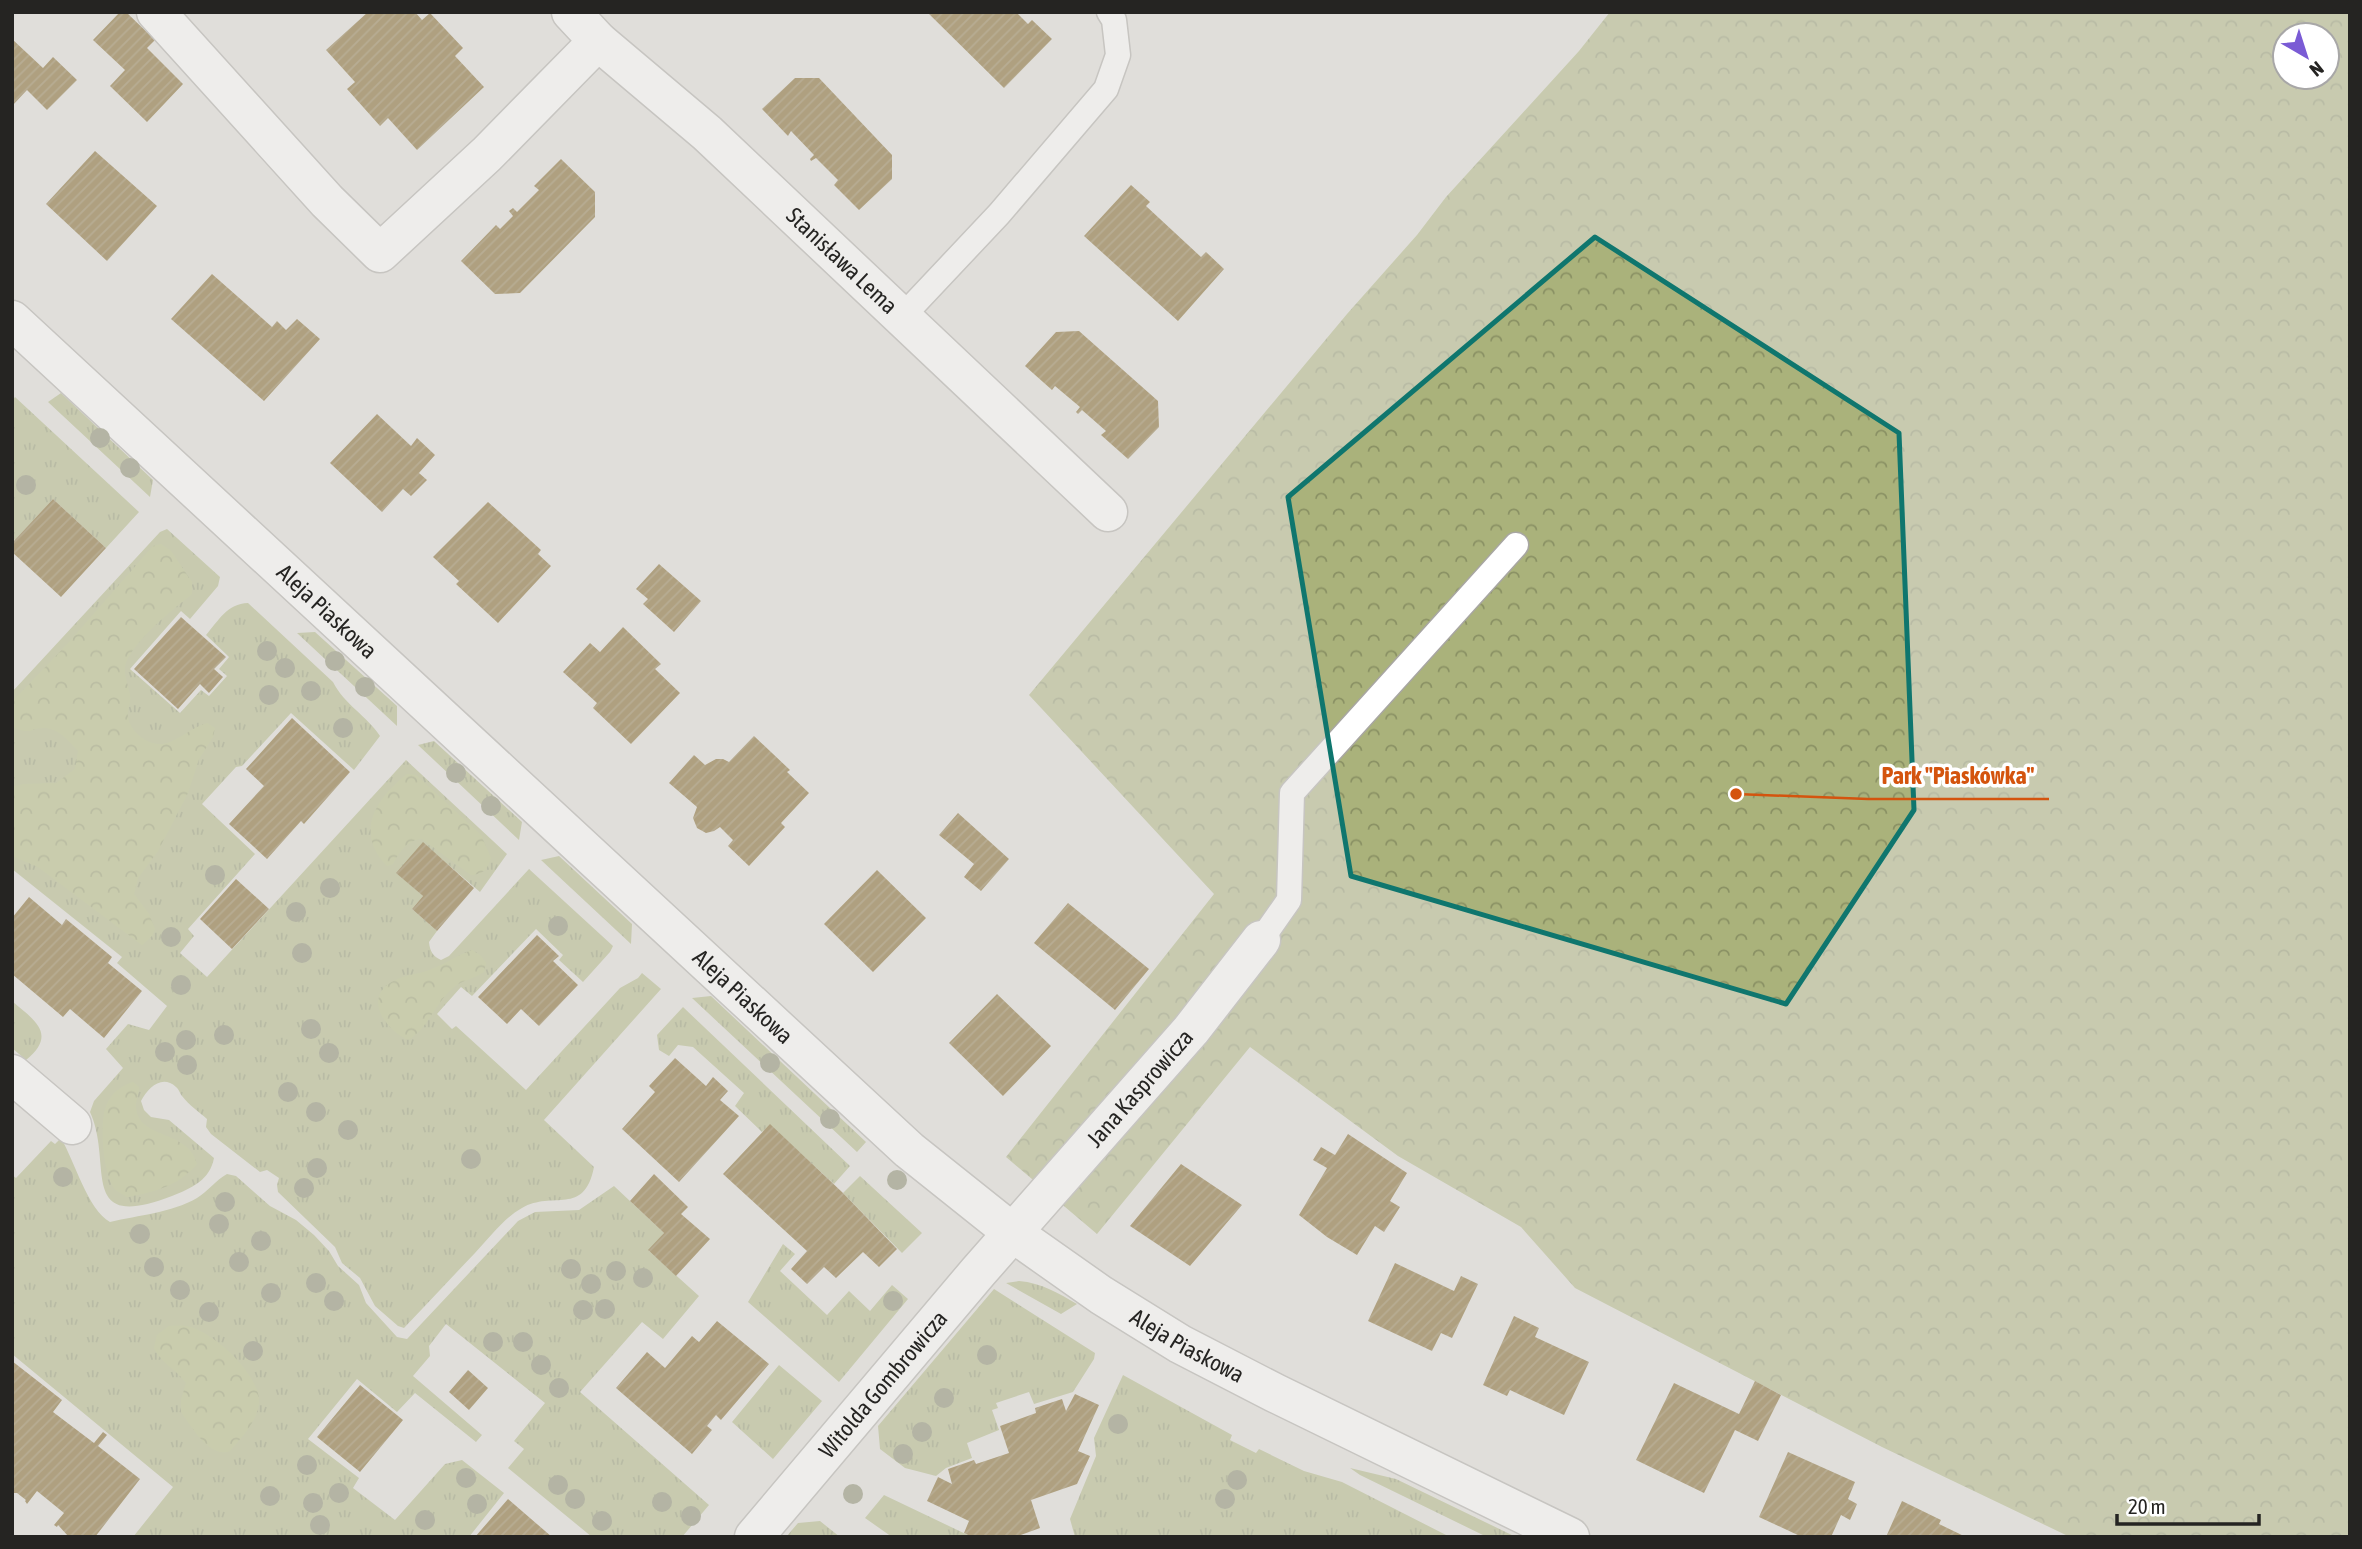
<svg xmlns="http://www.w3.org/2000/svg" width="2362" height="1549" viewBox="0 0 2362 1549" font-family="'Asap Condensed',sans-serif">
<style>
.grass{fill:url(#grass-tufts)}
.forest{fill:url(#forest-crowns)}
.park{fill:url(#park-crowns);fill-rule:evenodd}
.building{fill:url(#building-hatch)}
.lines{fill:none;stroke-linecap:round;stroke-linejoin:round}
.lane-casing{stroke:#a8a6a2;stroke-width:27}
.street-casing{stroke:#a8a6a2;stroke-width:41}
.secondary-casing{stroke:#a8a6a2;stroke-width:41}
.lane{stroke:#fff;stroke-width:24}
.street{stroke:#fff;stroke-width:38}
.secondary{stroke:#fff;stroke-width:38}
.tree{fill:#7e8062}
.marked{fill:none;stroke:#0f766e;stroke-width:5;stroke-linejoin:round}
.labels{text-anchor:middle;stroke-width:7;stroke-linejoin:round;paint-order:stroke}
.street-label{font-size:23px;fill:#252422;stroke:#fff}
.leader{fill:none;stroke:#d4540e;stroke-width:2.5}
.callout-dot{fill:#d4540e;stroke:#fff;stroke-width:2.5}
.callout-label{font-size:24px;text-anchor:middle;font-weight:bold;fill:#d4540e;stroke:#fff;stroke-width:7;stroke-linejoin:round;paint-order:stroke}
</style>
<defs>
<pattern id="grass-tufts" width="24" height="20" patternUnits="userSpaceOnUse" patternTransform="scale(1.75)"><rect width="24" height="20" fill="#aab27b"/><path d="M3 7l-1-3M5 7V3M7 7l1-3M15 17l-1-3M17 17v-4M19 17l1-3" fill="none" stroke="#8a9164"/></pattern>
<pattern id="forest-crowns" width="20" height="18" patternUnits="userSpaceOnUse" patternTransform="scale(1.75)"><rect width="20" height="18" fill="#aeb775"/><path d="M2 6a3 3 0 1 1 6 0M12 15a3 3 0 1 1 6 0" fill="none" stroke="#8d9560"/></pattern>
<pattern id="park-crowns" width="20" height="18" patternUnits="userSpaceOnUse" patternTransform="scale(1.75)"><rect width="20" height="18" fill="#aab27b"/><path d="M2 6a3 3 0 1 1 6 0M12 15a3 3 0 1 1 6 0" fill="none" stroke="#8a9164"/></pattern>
<pattern id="building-hatch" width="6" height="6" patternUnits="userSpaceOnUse" patternTransform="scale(1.75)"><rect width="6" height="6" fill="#735612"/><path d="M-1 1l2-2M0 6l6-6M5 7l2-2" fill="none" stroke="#86703d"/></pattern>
</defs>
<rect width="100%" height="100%" fill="#e0deda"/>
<path class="grass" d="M 61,393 L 153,480 L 150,497 L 48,402 Z
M 15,397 L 139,512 L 106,548 L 53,499 L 15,540 L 12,538 L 12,401 Z
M 167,529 L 220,577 L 218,586 L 190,619 L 181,611 L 130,669 L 180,713 L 201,690 L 209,696 L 227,676 L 219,669 L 229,657 L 206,635 C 219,620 227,604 248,603 L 333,682 C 344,704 367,716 380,736 L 354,770 L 291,713 L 242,766 L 236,767 L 202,804 L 255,854 L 188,929 L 194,936 L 180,953 L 207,977 L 406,760 L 507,854 L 480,892 L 423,843 L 397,873 L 423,896 L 412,909 L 437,931 L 429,942 C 430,952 433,956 441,960 L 449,956 L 529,869 L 613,946 L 610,952 L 583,982 L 559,960 L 563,955 L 536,929 L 472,996 L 461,987 L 437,1014 L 452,1029 L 456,1026 L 526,1090 L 620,988 L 638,978 L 642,973 L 661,989 L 544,1120 L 594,1167 C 584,1217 553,1190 522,1208 C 504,1218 490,1237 475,1253 C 451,1278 428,1303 404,1328 L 398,1326 L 375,1306 L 360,1278 L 342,1263 L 335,1247 L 278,1192 L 277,1185 L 279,1178 L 267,1170 L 260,1172 L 211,1134 L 206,1127 L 207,1119 C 199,1112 189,1105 182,1096 C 180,1094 179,1089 176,1087 C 162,1074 148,1088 141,1101 L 144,1110 L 151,1117 L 169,1120 L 214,1158 C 210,1180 192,1188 172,1196 C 76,1233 114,1164 90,1112 L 94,1101 L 123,1068 L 106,1049 L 128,1024 L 149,1030 L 167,1006 L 117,963 L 122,957 L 12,869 L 12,692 L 160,532 Z
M 315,632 L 397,706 L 397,726 L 297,633 Z
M 434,741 L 522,822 L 519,840 L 418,745 Z
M 559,856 L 632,924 L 631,944 L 541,860 Z
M 711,996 L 866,1142 L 857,1152 L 692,998 Z
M 12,1001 C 34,1020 58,1034 26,1060 L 12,1048 Z
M 683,1007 L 850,1166 L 834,1184 L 770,1125 L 762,1132 L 735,1106 L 744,1093 L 693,1047 L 678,1045 L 669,1056 L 659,1050 L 657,1035 Z
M 61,1138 C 74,1160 88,1210 110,1222 C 139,1215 171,1213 197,1198 C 208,1191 216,1180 227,1174 L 236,1176 L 270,1206 L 296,1220 L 314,1235 L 329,1251 L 338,1266 L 359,1285 L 366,1303 L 397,1337 L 407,1339 L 518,1221 L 535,1212 L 579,1210 L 614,1186 L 664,1233 L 649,1251 L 699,1296 L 663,1339 L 642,1322 L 580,1392 L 709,1505 L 682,1537 L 592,1537 L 508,1468 L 524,1449 L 514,1441 L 545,1403 L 446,1324 L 429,1346 L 430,1356 L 413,1376 L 482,1435 L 476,1442 L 415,1393 L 397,1412 L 357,1379 L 308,1439 L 359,1478 L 353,1488 L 395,1520 L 445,1464 L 462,1460 L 504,1493 L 469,1537 L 133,1537 L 173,1487 L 12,1354 L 12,1175 L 16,1178 L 51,1141 L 55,1144 Z
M 860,1176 L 922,1233 L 902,1253 L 843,1193 Z
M 783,1244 L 795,1254 L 780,1271 L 827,1315 L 849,1291 L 870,1311 L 892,1285 L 908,1299 L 839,1382 L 748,1302 Z
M 1019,1281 C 1042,1283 1058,1293 1077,1304 L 1061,1314 L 1006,1283 Z
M 994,1289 L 1095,1353 L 1094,1359 L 1073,1392 L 1034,1404 L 1029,1392 L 996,1403 L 998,1408 L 992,1410 L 999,1430 L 967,1443 L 972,1458 L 946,1468 L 936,1476 L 905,1468 L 880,1449 L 878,1426 Z
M 779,1365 L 822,1401 L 773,1459 L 732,1422 Z
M 1123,1375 L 1232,1435 L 1230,1440 L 1256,1453 L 1259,1449 L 1304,1471 L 1342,1482 L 1450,1537 L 1075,1537 L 1070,1519 L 1096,1456 L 1094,1438 Z
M 1350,1468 L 1396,1479 L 1516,1537 L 1487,1537 L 1360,1475 Z
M 884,1495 L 972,1537 L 892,1537 L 865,1518 Z
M 820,1521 L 840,1537 L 786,1537 L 798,1523 Z"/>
<path class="forest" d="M 161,544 L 171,551 L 192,582 L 192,594 C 170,612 141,634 127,660 C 121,672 129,684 130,696 C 131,703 127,710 128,717 C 130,732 148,746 163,744 C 179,741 192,727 207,723 L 215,728 L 213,737 L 199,759 L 188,793 L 158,851 L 138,878 L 134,894 L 149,914 L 155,929 L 152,936 L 142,945 L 38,867 L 12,856 L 12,787 L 24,784 L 56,783 L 75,769 L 78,751 C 70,742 59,729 46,728 C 29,727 34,736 12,727 L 12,702 L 70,641 L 153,546 Z
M 407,774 L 416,775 L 481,835 L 491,858 C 487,870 484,874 471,875 L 422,839 C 407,840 400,851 393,864 L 387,866 C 354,832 376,799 407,774 Z
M 472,950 L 480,955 L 486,963 L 484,972 C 474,979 462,980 453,988 C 435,1003 428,1029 408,1040 C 389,1031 365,1004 387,985 C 399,975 418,975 432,969 C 446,963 458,955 472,950 Z
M 133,1082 L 139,1087 C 139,1094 135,1101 136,1108 C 139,1140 188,1129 197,1164 C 178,1186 155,1192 127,1197 C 123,1194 117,1192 114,1188 C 103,1173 98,1118 108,1102 C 113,1092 123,1085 133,1082 Z
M 169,1326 C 174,1326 180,1325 185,1326 C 211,1329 258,1373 259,1400 C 259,1420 242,1437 230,1451 C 210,1459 192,1427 181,1412 L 181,1400 L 186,1383 C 176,1369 161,1363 154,1348 L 157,1335 Z"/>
<path class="park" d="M 1610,12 L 2350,12 L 2350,1537 L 2070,1537 L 1882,1447 L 1575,1288 L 1521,1227 L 1398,1156 L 1250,1047 L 1097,1234 L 1006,1157 L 1214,894 L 1029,695 L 1347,314 L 1417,235 L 1446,197 L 1579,51 ZM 2285,35 L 2327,35 L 2327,77 L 2285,77 Z"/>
<path class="building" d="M 120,12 L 126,12 L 155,40 L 147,48 L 183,84 L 147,122 L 110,86 L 125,70 L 93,40 Z
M 368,12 L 415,12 L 422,20 L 430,13 L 463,48 L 455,56 L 484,87 L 417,150 L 388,118 L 380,126 L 347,89 L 355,82 L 326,50 Z
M 927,12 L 1016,12 L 1028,24 L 1032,20 L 1052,39 L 1004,88 Z
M 12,39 L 43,68 L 53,57 L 77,80 L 47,110 L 27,90 L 12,106 Z
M 795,78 L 819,78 L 892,155 L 892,179 L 859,210 L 834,185 L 838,180 L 816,158 L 811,161 L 810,159 L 814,155 L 791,131 L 788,136 L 762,109 Z
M 95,151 L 157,206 L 107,261 L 46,204 Z
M 561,159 L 595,192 L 595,217 L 520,293 L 495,294 L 461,261 L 496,225 L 500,229 L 513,216 L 509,211 L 513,208 L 517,212 L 539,190 L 534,186 Z
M 1131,185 L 1150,202 L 1146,206 L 1201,257 L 1206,252 L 1224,269 L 1178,321 L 1084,236 Z
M 212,274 L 272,327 L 277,321 L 286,330 L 297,319 L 320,339 L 264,401 L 171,319 Z
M 1079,331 L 1158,401 L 1159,427 L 1128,459 L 1101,435 L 1106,431 L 1082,410 L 1078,414 L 1076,412 L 1080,407 L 1055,386 L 1052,390 L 1025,366 L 1056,332 Z
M 377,414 L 411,446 L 417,438 L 435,455 L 419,473 L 427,480 L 411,496 L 403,489 L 382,512 L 330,463 Z
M 53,499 L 106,548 L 61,597 L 12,552 L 12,543 Z
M 488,502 L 541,550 L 538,554 L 551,566 L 498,623 L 456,584 L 459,581 L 433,557 Z
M 659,564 L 701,601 L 674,632 L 643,604 L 648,599 L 636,589 Z
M 181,617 L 226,657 L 214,669 L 223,677 L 209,693 L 200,684 L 178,709 L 134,669 Z
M 623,627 L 661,664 L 655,669 L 680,693 L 631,744 L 593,708 L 597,703 L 563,672 L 590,643 L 600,652 Z
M 292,718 L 350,772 L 304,824 L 301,821 L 267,859 L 229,824 L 264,786 L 246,769 Z
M 754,736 L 790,770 L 787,772 L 809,793 L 781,823 L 785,827 L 749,866 L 728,846 L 733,840 L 720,827 L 714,831 L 706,833 L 697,828 L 693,818 L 697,807 L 669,783 L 694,755 L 705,765 L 716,759 L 723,759 L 729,762 Z
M 958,813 L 1009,859 L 981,891 L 964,877 L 974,864 L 939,835 Z
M 423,842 L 474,888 L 437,931 L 412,909 L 423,896 L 396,873 Z
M 877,870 L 926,918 L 873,972 L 824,924 Z
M 236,879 L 269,909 L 232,949 L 200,919 Z
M 29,897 L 62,925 L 66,919 L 112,957 L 108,963 L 142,991 L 104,1038 L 70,1009 L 63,1017 L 12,974 L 12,918 Z
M 1068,903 L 1149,969 L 1115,1010 L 1034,943 Z
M 537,935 L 559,956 L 553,961 L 578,985 L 539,1026 L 521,1009 L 507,1024 L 478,997 Z
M 997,994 L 1051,1046 L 1003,1096 L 949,1043 Z
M 675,1058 L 706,1086 L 713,1077 L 728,1091 L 720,1100 L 739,1116 L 679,1182 L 622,1129 L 655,1092 L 649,1086 Z
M 770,1124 L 843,1193 L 897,1249 L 879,1267 L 863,1252 L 836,1278 L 824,1267 L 807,1284 L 791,1269 L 807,1251 L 723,1174 Z
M 1348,1134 L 1407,1173 L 1390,1201 L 1400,1207 L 1384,1232 L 1375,1226 L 1357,1255 L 1327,1237 L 1299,1215 L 1327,1168 L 1313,1160 L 1321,1147 L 1335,1155 Z
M 1181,1164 L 1242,1205 L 1190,1266 L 1130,1226 Z
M 654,1174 L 688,1207 L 681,1214 L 710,1239 L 676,1276 L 648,1250 L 664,1233 L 630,1201 Z
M 1395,1263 L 1454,1291 L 1461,1276 L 1478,1284 L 1452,1338 L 1441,1333 L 1432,1351 L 1368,1321 Z
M 1514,1316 L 1539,1328 L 1535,1337 L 1589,1362 L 1564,1415 L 1510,1390 L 1507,1396 L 1483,1385 Z
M 717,1321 L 769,1364 L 721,1420 L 716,1415 L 707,1426 L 712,1430 L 692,1454 L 616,1388 L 647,1352 L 665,1368 L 692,1336 L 699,1342 Z
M 12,1361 L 62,1400 L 53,1412 L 94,1443 L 103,1432 L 107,1435 L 98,1446 L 140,1479 L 95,1537 L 68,1536 L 58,1525 L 57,1527 L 54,1525 L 64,1513 L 37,1491 L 27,1504 L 25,1501 L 26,1500 L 17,1493 L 13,1493 Z
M 468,1370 L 488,1388 L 469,1410 L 449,1392 Z
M 1755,1381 L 1781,1395 L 1758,1441 L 1735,1430 L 1704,1493 L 1636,1460 L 1674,1383 L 1739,1414 Z
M 360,1385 L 403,1420 L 360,1472 L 317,1437 Z
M 1075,1394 L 1099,1405 L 1078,1451 L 1090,1456 L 1077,1484 L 1031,1500 L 1040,1528 L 1015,1537 L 972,1537 L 964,1533 L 969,1521 L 927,1501 L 938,1477 L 952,1484 L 948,1469 L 974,1460 L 976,1464 L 1009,1453 L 1000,1426 L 1036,1413 L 1035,1408 L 1062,1399 L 1066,1411 Z
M 1788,1452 L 1855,1482 L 1848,1499 L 1857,1504 L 1850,1520 L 1841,1515 L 1831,1537 L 1802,1537 L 1759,1517 Z
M 508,1499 L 552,1537 L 475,1537 Z
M 1902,1501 L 1941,1520 L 1939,1524 L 1966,1537 L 1886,1537 Z"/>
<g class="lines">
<g class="lane-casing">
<path id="lane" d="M 902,317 L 999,214 L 1106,89 L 1118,55 L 1114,20 L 1109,12
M 1261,940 L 1289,900 L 1292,793 L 1516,545"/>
</g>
<g class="street-casing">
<g id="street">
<path d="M 156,12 L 327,201 L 380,253 L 487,154 L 598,41"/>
<path id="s1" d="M 571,12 L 598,41 L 707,133 L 1108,512"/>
<path d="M 12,1074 L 72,1125"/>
<path id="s2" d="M 754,1537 L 978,1272 L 1191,1030 L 1261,940"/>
</g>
</g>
<g class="secondary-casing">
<g id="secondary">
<path id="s3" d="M 12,320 L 909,1150 L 1013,1233 L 1101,1295 L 1180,1344 L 1275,1393 L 1570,1537"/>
</g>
</g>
<use href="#lane" class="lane"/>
<use href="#street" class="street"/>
<use href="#secondary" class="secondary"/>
</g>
<g class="tree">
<circle cx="100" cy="438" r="10"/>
<circle cx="130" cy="468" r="10"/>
<circle cx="26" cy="485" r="10"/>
<circle cx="267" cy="651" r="10"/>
<circle cx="335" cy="661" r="10"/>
<circle cx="285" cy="668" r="10"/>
<circle cx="365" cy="687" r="10"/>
<circle cx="311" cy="691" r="10"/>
<circle cx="269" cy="695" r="10"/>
<circle cx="343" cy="728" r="10"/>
<circle cx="456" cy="773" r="10"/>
<circle cx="491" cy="806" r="10"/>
<circle cx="215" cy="875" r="10"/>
<circle cx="330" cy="888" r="10"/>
<circle cx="296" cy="912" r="10"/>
<circle cx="558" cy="926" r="10"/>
<circle cx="171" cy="937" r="10"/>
<circle cx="302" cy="953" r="10"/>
<circle cx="181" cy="985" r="10"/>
<circle cx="311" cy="1029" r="10"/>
<circle cx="224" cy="1035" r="10"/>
<circle cx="186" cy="1040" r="10"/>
<circle cx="165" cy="1052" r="10"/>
<circle cx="329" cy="1053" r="10"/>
<circle cx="770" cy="1063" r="10"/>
<circle cx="187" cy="1065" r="10"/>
<circle cx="288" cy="1092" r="10"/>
<circle cx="316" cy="1112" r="10"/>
<circle cx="830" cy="1119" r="10"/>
<circle cx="348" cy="1130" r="10"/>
<circle cx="471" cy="1159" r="10"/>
<circle cx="317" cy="1168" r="10"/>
<circle cx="63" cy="1177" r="10"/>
<circle cx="897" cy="1180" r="10"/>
<circle cx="304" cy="1188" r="10"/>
<circle cx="225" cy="1202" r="10"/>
<circle cx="219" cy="1224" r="10"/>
<circle cx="140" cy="1234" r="10"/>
<circle cx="261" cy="1241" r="10"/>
<circle cx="239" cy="1262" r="10"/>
<circle cx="154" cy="1267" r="10"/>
<circle cx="571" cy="1269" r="10"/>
<circle cx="616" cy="1271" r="10"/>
<circle cx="643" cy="1278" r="10"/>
<circle cx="316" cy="1283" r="10"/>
<circle cx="591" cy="1284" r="10"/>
<circle cx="180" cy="1290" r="10"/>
<circle cx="271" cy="1293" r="10"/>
<circle cx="334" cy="1301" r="10"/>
<circle cx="893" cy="1301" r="10"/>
<circle cx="605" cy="1309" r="10"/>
<circle cx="583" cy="1310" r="10"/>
<circle cx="209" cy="1312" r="10"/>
<circle cx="493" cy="1342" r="10"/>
<circle cx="523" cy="1342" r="10"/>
<circle cx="253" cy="1351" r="10"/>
<circle cx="987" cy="1355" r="10"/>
<circle cx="541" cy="1365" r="10"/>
<circle cx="559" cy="1388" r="10"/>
<circle cx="944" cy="1398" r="10"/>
<circle cx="1118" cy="1424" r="10"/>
<circle cx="922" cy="1432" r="10"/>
<circle cx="903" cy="1454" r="10"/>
<circle cx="307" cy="1465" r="10"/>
<circle cx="466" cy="1478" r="10"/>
<circle cx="1237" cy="1480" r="10"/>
<circle cx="558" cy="1485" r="10"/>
<circle cx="339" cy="1493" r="10"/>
<circle cx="853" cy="1494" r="10"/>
<circle cx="270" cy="1496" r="10"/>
<circle cx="575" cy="1499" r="10"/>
<circle cx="1225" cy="1499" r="10"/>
<circle cx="662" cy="1502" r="10"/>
<circle cx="313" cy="1503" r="10"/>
<circle cx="477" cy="1504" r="10"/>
<circle cx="691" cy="1516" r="10"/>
<circle cx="425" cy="1520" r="10"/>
<circle cx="602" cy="1521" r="10"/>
<circle cx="320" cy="1525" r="10"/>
</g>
<path d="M0 0H2362V1549H0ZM 1595,237 L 1899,433 L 1914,810 L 1786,1004 L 1351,876 L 1288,497 Z" fill="#e0deda" fill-opacity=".55" fill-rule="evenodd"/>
<path class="marked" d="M 1595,237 L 1899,433 L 1914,810 L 1786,1004 L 1351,876 L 1288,497 Z"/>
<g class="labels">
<g class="street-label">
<text dy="8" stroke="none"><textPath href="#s1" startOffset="368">Stanisława Lema</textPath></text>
<text dy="8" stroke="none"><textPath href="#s3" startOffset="429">Aleja Piaskowa</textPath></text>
<text dy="8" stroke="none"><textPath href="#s3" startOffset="996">Aleja Piaskowa</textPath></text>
<text dy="8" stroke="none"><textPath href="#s2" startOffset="592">Jana Kasprowicza</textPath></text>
<text dy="8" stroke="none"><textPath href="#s3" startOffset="1563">Aleja Piaskowa</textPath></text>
<text dy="8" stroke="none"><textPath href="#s2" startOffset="200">Witolda Gombrowicza</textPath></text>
</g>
</g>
<path class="leader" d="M1736 794L1868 799H2049"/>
<circle class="callout-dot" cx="1736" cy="794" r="7"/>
<g class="callout-label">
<text x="1958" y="784">Park "Piaskówka"</text>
</g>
<rect width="2362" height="1549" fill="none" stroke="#252422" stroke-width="28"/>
<g transform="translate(2306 56) rotate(141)"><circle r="33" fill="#ffffff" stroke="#a8a7a7" stroke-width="2"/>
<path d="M0-5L12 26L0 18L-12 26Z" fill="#7a5bd5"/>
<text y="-10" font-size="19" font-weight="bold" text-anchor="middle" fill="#252422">N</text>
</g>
<path d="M2117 1514v10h142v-10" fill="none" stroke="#252422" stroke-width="3.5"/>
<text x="2128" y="1514" font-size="21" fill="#252422" stroke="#ffffff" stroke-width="5" paint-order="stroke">20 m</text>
</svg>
